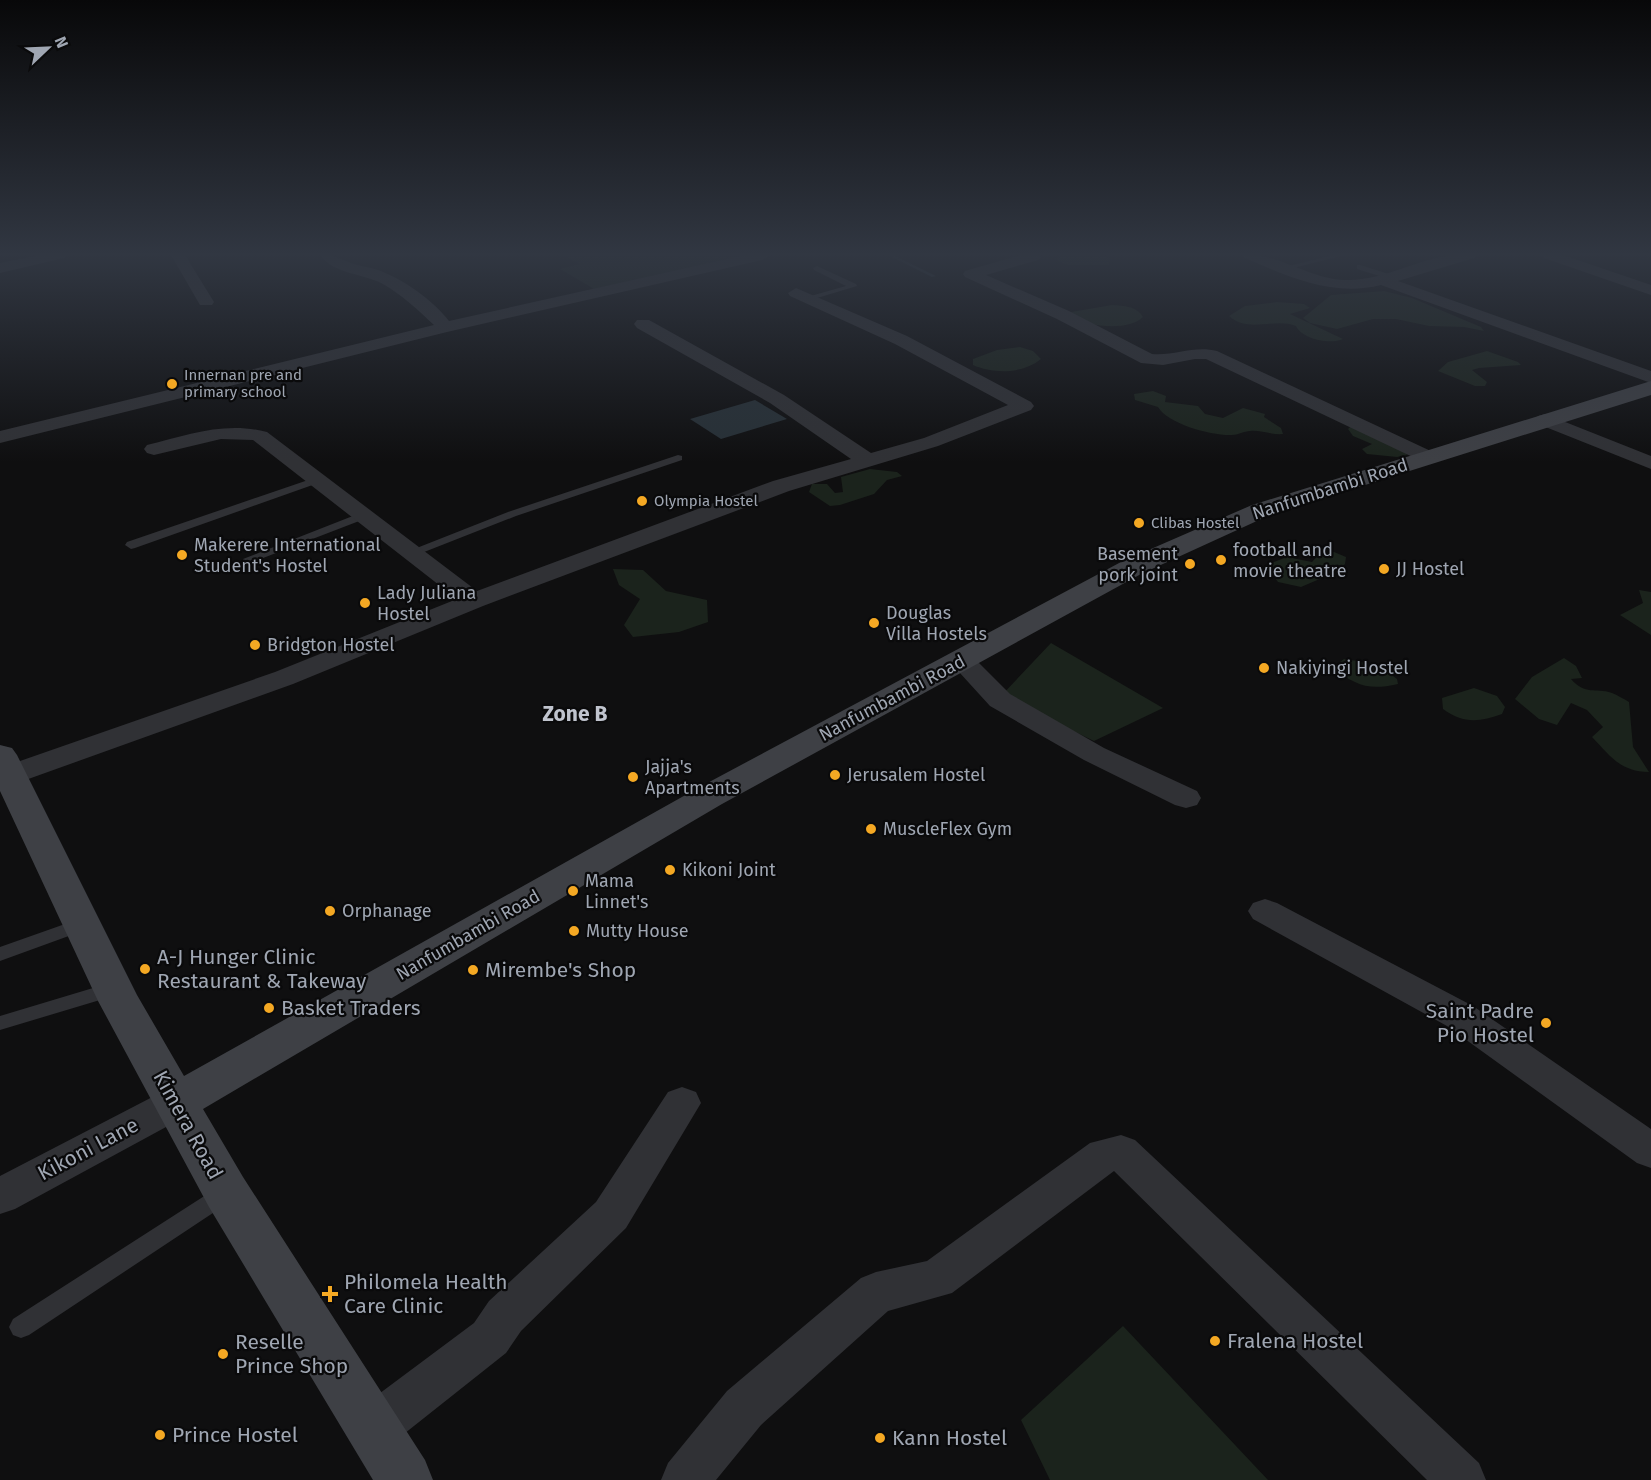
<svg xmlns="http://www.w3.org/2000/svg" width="1651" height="1480" viewBox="0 0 1651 1480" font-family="'Fira Sans',sans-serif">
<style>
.green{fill:#1b231c}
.water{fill:#273036}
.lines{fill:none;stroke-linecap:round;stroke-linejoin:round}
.stream{fill:#273036;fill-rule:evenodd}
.lane{fill:#303135;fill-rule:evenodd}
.street{fill:#303135;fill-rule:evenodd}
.secondary{fill:#3e4045;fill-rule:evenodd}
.poi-dot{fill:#f4a823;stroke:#0a0a0b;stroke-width:2}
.labels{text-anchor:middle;stroke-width:4.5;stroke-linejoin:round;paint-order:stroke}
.far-poi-label{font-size:15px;fill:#9fa6b2;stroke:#0a0a0b;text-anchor:start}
.street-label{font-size:18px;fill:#9fa6b2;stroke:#0a0a0b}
.poi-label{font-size:18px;fill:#9fa6b2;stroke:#0a0a0b;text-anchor:start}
.quarter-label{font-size:21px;font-weight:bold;fill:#c0c4ce;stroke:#0a0a0b}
.near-poi-label{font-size:21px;fill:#9fa6b2;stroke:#0a0a0b;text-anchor:start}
.near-street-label{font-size:21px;fill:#9fa6b2;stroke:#0a0a0b}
</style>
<rect width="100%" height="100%" fill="#0f0f10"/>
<path class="green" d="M 563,255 L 748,255 L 594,289 L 560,269 L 579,264 Z
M 1099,255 L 1110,258 L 1109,265 L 1068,265 L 1058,261 L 1057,256 Z
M 1384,291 L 1412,298 L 1481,327 L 1484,331 L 1464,327 L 1429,326 L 1396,319 L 1373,319 L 1337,329 L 1310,323 L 1303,318 L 1331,295 Z
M 1277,302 L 1304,304 L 1310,308 L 1290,314 L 1343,339 C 1330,345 1302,339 1296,326 C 1274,317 1249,334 1229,316 L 1245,306 Z
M 1112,305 C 1124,306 1137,306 1143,317 C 1128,332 1087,326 1069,317 L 1071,312 Z
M 1020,347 L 1033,351 L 1041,359 C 1023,374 993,374 973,365 L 973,359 L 997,350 Z
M 1487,351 L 1518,362 L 1521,365 L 1479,368 L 1472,370 L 1487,382 L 1485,386 L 1475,386 L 1438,371 L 1448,362 Z
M 1153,391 L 1166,396 L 1165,402 L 1198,406 L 1205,414 L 1223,418 L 1243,408 L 1265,414 L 1264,417 L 1281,428 L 1283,434 C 1271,435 1261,430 1250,431 C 1244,431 1238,435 1232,435 C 1212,436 1168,424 1158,407 L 1135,400 L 1134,394 Z
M 1351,426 L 1404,448 L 1407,455 L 1397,457 L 1367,454 L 1362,449 L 1372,444 L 1353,436 L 1348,429 Z
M 870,469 L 897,472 L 902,476 L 887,480 L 874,494 L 840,505 L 830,506 L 809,492 L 812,484 L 827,484 L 835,493 L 843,492 L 841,477 Z
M 1321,552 L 1334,552 L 1346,557 L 1345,564 L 1336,572 L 1301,587 L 1278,582 L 1266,565 L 1287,557 L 1312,562 Z
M 613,569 L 643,570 L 666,591 L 707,600 L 708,622 L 679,632 L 633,637 L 624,625 L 640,599 L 619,585 Z
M 1639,590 L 1651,592 L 1651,635 L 1620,615 L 1643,603 Z
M 1051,643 L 1163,708 L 1094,741 L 1001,696 Z
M 1564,658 L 1576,666 L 1582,678 L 1571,679 C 1586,696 1594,687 1612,693 C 1617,695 1624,699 1629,702 L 1633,747 L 1649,772 C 1621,772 1610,756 1592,737 L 1603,727 L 1587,710 L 1571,703 L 1557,725 L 1539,719 L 1515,699 L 1532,677 Z
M 1344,659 C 1366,662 1380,665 1397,679 L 1398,684 C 1367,691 1357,685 1332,668 Z
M 1474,688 L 1497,696 L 1505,707 L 1502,714 C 1480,722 1463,724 1443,709 L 1442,698 Z
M 1123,1326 L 1268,1480 L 1050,1480 L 1021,1420 Z"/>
<path class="water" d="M 755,400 L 787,419 L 721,439 L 690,419 Z"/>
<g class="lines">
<path class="stream" d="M 888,255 L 893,255 L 936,276 L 932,277 Z"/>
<path class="lane" d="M 1333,255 L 1345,255 L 1285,270 L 1281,268 Z
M 1360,265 L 1392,275 L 1393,277 L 1389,279 L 1357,269 L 1357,265 Z
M 817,266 L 856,284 L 857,286 L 807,301 L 807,297 L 846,286 L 814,270 L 813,268 Z
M 678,455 L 682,456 L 682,460 L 516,516 L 414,556 L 406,556 L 404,553 L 508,512 Z
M 317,477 L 323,480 L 321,482 L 135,548 L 131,549 L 125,545 L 127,542 Z
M 363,512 L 367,514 L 367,518 L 253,562 L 245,562 L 243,559 Z
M 82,918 L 88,919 L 91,924 L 88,929 L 0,961 L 0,947 Z
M 113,982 L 120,984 L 122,989 L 120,994 L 0,1030 L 0,1016 Z
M 223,1184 L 231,1187 L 234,1194 L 231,1201 L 29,1335 L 21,1338 L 13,1335 L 9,1327 L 13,1319 Z"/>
<path class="street" d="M 40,255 L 67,255 L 64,258 L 0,273 L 0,263 Z
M 171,255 L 185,255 L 214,302 L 212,305 L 200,305 Z
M 320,255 C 333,254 339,259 351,263 C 359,266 369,267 378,270 C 403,279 433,300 449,321 L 745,255 L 770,255 L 762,260 L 447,332 L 0,443 L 0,431 L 434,325 C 418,310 402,295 383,284 C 363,273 335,275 320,255 Z
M 1021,255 L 1039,255 L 1041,257 L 1038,260 L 986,275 L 1069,311 L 1152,354 C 1175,356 1194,345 1217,351 L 1435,453 L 1438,457 L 1435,461 L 1428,463 L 1421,461 L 1206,359 L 1195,359 L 1163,365 L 1141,363 L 1057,319 L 965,277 L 963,274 L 965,271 Z
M 1242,255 C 1278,252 1309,279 1345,280 C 1384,281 1416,259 1453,255 C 1461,254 1469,255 1476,255 L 1474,258 L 1398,281 L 1651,371 L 1651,383 L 1381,285 C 1332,297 1289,277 1245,258 Z
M 1541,255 L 1563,255 L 1651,285 L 1651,295 L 1544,258 Z
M 796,288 L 907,336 L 1031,402 L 1034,406 L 1031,410 L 938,446 L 789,491 L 483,606 L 293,684 L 20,782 L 10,784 L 0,782 L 0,768 L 275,672 L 457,599 L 253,440 L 221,439 L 154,455 L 147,453 L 144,449 L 147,445 C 187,435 225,421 267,432 L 477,591 L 773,481 L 851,459 L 770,403 L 637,328 L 634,324 L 637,320 L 649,320 L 784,395 L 871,453 L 924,438 L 1008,405 L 895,344 L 790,296 L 788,293 Z
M 1545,414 L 1651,456 L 1651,469 L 1538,424 L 1535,420 L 1538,416 Z
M 962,653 L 971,655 L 1010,694 L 1104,748 L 1197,791 L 1201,798 L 1197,805 L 1186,808 L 1175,805 L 1084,760 L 990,706 L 949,661 L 953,655 Z
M 1265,899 L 1277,903 L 1473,1006 L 1651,1129 L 1651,1168 L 1637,1163 L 1447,1026 L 1253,919 L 1248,911 L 1253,903 Z
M 176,1087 L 190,1092 L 195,1103 L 190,1114 L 15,1209 L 0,1214 L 0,1176 L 162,1092 Z
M 682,1087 L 696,1092 L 701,1103 L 626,1228 L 521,1331 L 506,1353 L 390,1445 L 373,1452 L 356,1445 L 349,1428 L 356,1411 L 474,1323 L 489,1301 L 596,1202 L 668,1092 Z
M 1121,1135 L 1135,1140 L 1479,1463 L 1486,1480 L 1427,1480 L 1114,1171 L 952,1293 L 888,1311 L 761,1425 L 716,1480 L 661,1480 L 668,1463 L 727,1391 L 861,1278 L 876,1272 L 927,1261 L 1090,1143 Z"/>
<path class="secondary" d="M 1651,381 L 1651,395 L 1270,515 L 1141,574 L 722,804 L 203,1109 L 243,1177 L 425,1460 L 433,1480 L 373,1480 L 209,1207 L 98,1001 L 0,791 L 0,745 L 12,748 L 17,755 L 137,995 L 184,1076 L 698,788 L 1121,562 L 1252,505 Z"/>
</g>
<linearGradient id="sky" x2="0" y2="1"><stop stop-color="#080809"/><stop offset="0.55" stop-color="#313742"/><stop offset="1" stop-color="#313742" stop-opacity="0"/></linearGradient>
<rect width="1651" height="462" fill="url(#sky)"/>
<g class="poi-dot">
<circle cx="172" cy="384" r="6"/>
<circle cx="642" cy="501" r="6"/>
<circle cx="1139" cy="523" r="6"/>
<circle cx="182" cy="555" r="6"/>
<circle cx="1221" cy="560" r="6"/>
<circle cx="1190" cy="564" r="6"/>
<circle cx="1384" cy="569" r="6"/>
<circle cx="365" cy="603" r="6"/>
<circle cx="874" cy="623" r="6"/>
<circle cx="255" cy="645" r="6"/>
<circle cx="1264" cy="668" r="6"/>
<circle cx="835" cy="775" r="6"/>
<circle cx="633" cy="777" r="6"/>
<circle cx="871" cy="829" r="6"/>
<circle cx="670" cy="870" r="6"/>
<circle cx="573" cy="891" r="6"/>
<circle cx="330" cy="911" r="6"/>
<circle cx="574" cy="931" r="6"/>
<circle cx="145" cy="969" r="6"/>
<circle cx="473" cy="970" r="6"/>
<circle cx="269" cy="1008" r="6"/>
<circle cx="1546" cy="1023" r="6"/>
<path d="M327 1285h6v6h6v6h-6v6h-6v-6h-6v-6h6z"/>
<circle cx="1215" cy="1341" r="6"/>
<circle cx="223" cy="1354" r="6"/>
<circle cx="160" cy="1435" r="6"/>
<circle cx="880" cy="1438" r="6"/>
</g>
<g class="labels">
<g class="far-poi-label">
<text x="184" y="380">Innernan pre and<tspan x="184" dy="17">primary school</tspan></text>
<text x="654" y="506">Olympia Hostel</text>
<text x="1151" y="528">Clibas Hostel</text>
</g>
<g class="street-label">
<text transform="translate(1330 489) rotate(-18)" y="6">Nanfumbambi Road</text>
<text transform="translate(892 698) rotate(-28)" y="6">Nanfumbambi Road</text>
<text transform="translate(468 935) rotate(-30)" y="6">Nanfumbambi Road</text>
</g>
<g class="poi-label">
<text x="194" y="551">Makerere International<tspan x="194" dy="21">Student's Hostel</tspan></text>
<text x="1233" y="556">football and<tspan x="1233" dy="21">movie theatre</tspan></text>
<text x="1178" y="560" text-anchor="end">Basement<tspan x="1178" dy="21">pork joint</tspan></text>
<text x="1396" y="575">JJ Hostel</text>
<text x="377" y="599">Lady Juliana<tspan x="377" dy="21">Hostel</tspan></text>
<text x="886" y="619">Douglas<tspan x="886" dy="21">Villa Hostels</tspan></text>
<text x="267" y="651">Bridgton Hostel</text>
<text x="1276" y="674">Nakiyingi Hostel</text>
<text x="645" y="773">Jajja's<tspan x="645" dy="21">Apartments</tspan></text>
<text x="847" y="781">Jerusalem Hostel</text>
<text x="883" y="835">MuscleFlex Gym</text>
<text x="682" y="876">Kikoni Joint</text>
<text x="585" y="887">Mama<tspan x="585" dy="21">Linnet's</tspan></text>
<text x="342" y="917">Orphanage</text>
<text x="586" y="937">Mutty House</text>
</g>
<g class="quarter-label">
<text x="575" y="721">Zone B</text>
</g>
<g class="near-poi-label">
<text x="157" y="964">A-J Hunger Clinic<tspan x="157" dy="24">Restaurant &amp; Takeway</tspan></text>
<text x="485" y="977">Mirembe's Shop</text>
<text x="281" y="1015">Basket Traders</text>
<text x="1534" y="1018" text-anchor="end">Saint Padre<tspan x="1534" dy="24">Pio Hostel</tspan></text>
<text x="344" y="1289">Philomela Health<tspan x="344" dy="24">Care Clinic</tspan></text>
<text x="1227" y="1348">Fralena Hostel</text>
<text x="235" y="1349">Reselle<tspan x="235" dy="24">Prince Shop</tspan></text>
<text x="172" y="1442">Prince Hostel</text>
<text x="892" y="1445">Kann Hostel</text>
</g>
<g class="near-street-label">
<text transform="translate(188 1125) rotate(61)" y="7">Kimera Road</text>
<text transform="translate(88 1149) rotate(-28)" y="7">Kikoni Lane</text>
</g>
</g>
<g transform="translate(48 48) rotate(67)" stroke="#0a0a0b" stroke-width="4.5" paint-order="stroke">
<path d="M0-4.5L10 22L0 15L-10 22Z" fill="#9fa6b2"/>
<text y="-9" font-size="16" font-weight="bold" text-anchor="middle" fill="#9fa6b2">N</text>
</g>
</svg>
